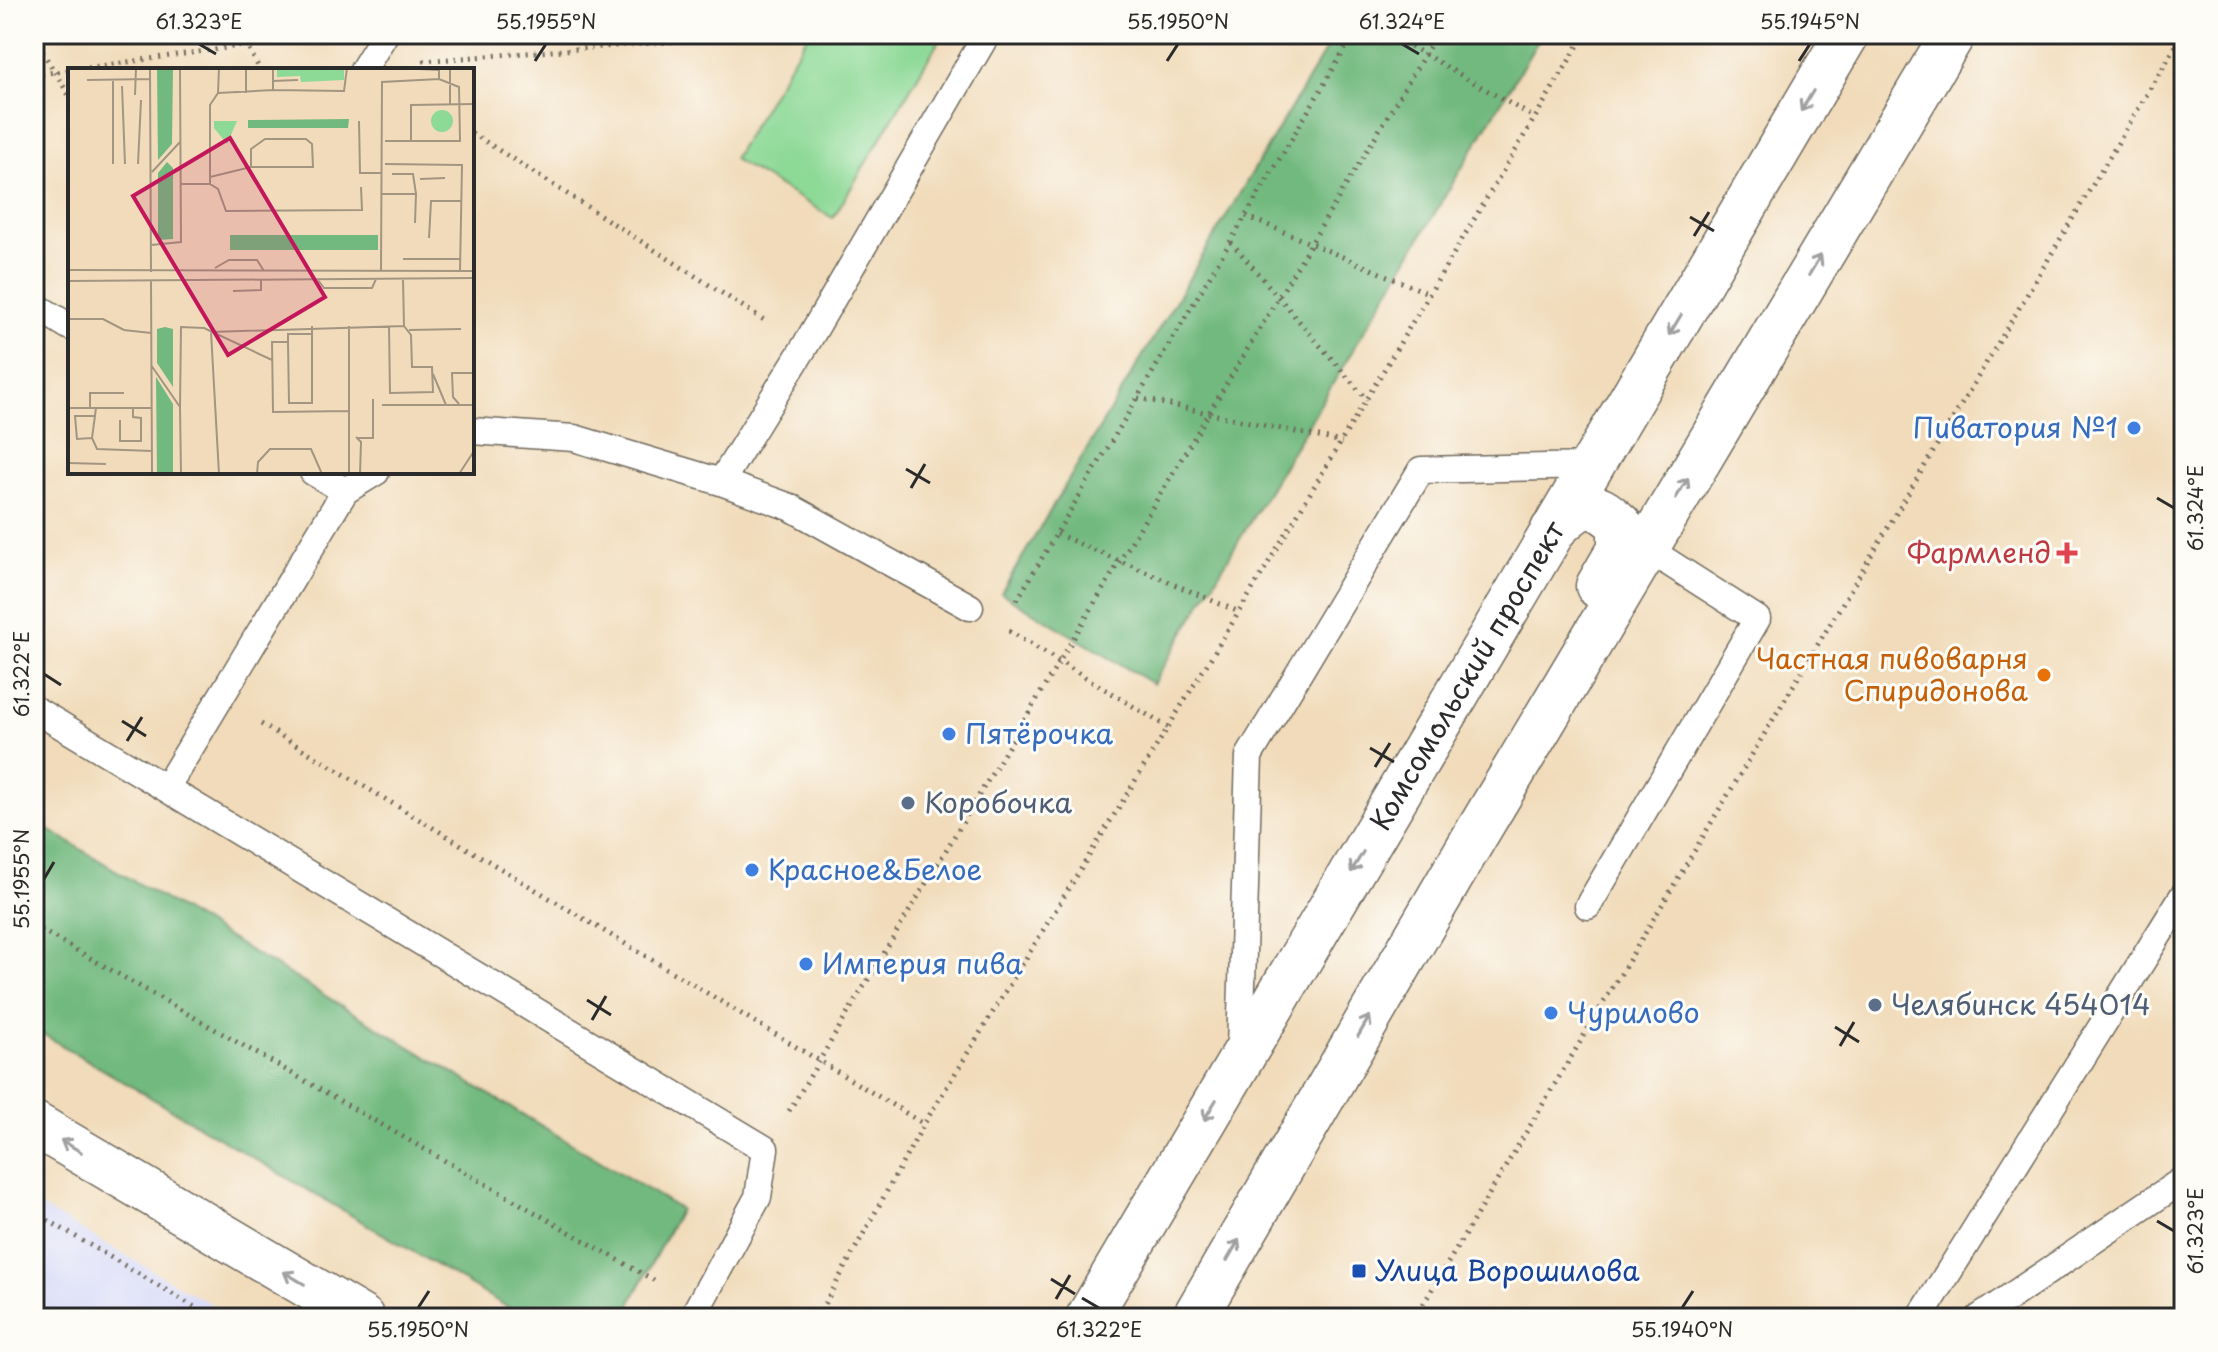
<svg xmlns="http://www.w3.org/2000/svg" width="2218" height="1352" viewBox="0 0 2218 1352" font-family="'Playpen Sans',sans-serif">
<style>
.built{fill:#d5d8f9}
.green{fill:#8dd996;stroke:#5c8260;stroke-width:2}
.forest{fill:#72b97f;stroke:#4e7255;stroke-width:2}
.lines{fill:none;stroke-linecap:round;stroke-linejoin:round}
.lane-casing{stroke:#70695d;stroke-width:29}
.secondary-casing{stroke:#70695d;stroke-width:47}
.path{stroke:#70695d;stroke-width:5;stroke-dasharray:2 6;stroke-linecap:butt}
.lane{stroke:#fff;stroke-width:26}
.secondary{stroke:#fff;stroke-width:44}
.oneway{stroke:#a0a0a0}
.ticks{fill:none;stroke:#2b2b2b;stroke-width:3}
.shop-dot{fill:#3f7fe0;stroke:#fdfcf7;stroke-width:3}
.health-dot{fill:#e0444e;stroke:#fdfcf7;stroke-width:3}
.food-dot{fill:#e8710a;stroke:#fdfcf7;stroke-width:3}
.service-dot{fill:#5c6f8a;stroke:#fdfcf7;stroke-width:3}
.transit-dot{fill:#1a4fb4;stroke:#fdfcf7;stroke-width:3}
.labels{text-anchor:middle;stroke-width:6;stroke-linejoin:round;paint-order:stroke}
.shop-label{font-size:28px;fill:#366cbe;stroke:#fdfcf7;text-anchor:start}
.health-label{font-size:28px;fill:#be3a42;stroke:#fdfcf7;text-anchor:end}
.food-label{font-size:28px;fill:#c56008;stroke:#fdfcf7;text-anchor:end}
.street-label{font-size:28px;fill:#2b2b2b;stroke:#fdfcf7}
.service-label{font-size:28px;fill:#4e5e75;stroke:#fdfcf7;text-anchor:start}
.transit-label{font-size:28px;fill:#164399;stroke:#fdfcf7;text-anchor:start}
.inset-road{fill:none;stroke:#a29581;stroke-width:2}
.view{fill:#c2185b;fill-opacity:0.15;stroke:#c2185b;stroke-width:4}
.inset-edge{fill:none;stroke:#2b2b2b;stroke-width:4}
.neatline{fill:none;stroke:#2b2b2b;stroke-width:3}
.ticks-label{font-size:20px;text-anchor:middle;fill:#2b2b2b}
</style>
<rect width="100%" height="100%" fill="#fdfcf7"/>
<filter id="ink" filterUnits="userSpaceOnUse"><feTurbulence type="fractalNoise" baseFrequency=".0125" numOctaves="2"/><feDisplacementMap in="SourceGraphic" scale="16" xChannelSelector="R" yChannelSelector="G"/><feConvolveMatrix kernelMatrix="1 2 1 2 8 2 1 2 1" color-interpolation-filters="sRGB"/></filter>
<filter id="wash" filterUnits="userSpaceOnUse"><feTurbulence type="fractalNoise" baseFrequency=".006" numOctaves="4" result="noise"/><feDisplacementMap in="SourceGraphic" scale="32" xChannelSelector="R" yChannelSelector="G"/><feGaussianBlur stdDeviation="1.8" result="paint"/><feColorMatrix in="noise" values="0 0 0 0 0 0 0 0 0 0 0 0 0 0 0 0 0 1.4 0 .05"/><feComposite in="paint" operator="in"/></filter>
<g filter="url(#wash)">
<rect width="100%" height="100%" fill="#f1dbba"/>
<path class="built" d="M 34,1203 L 235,1318 L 34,1318 Z"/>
<path class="green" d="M 808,34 L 932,34 L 940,39 L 833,218 L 733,159 Z"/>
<path class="forest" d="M 1335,34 L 1542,34 L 1153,684 L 1001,593 Z
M 34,821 L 680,1209 L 623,1318 L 526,1318 L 34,1029 Z"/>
</g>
<g filter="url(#ink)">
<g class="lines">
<g class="lane-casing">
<path id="lane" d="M 363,70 L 385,34
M 34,305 L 70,327
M 472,431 L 574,438 L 721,482 L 805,346 L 987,34
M 721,482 L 790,507 L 970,607
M 345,491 L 376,472
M 34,709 L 765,1149 L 758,1197 L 692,1318
M 166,788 L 345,491 L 313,472
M 1588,906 L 1757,619 L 1646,548
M 1240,1049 L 1249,756 L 1421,470 L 1591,466
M 1920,1318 L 2184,894
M 1979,1318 L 2184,1179"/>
</g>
<g class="secondary-casing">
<g id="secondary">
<path d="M 1553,530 C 1581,503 1590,497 1620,525 L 1620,548 L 1598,586"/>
<path d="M 34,1124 L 362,1318"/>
<path id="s1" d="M 1088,1318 L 1847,34"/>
<path d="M 1194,1318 L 1468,848 L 1953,34"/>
</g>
</g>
<path class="path" d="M 248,34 L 247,45 L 260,70
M 1390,34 L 1535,118
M 34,38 L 70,97
M 423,61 L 705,39 L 717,34
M 72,70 L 247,45
M 34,75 L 70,70
M 472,133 L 764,320
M 1246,216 L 1430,294
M 1231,242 L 1367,400
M 1138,398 L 1342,442
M 1057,534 L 1239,612
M 1017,600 L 1354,34
M 1009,631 L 1169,728
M 261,724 L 924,1124
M 34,926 L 657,1282
M 789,1111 L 1437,34
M 34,1212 L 213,1318
M 817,1318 L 924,1124 L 1239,612 L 1585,34
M 1415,1318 L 2183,34"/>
<use href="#lane" class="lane"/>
<use href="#secondary" class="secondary"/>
</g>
<defs><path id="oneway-shaft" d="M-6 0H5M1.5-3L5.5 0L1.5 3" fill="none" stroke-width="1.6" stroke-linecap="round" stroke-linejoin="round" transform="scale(2)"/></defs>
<g class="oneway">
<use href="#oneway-shaft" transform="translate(1807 101) rotate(121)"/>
<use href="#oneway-shaft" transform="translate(1815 265) rotate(-59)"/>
<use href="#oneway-shaft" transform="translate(1675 325) rotate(121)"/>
<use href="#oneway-shaft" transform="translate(1682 488) rotate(-59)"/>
<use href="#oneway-shaft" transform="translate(1357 862) rotate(121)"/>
<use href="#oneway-shaft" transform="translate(1364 1026) rotate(-60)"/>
<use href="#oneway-shaft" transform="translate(1210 1110) rotate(121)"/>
<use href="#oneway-shaft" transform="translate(71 1146) rotate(-149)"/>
<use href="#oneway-shaft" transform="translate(1233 1250) rotate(-60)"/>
<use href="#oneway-shaft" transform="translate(294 1278) rotate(-149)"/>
</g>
</g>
<path class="ticks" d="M 199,44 L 216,54M 1402,44 L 1419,54M 535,61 L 546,44M 1167,61 L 1178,44M 1799,61 L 1810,44M 1690,217 L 1714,231M 1694,236 L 1709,212M 906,469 L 930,483M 911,488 L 925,464M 2157,498 L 2174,508M 44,674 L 61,685M 122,721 L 146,736M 127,741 L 142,717M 1370,748 L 1394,762M 1375,767 L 1390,743M 44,879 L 54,862M 587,1000 L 611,1015M 592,1020 L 606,996M 1835,1027 L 1859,1042M 1840,1046 L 1854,1022M 2157,1221 L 2174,1231M 1051,1279 L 1075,1294M 1082,1298 L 1099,1308M 1056,1299 L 1070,1275M 418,1308 L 429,1291M 1682,1308 L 1693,1291"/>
<g class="shop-dot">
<circle cx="2134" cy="428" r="8"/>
<circle cx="949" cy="734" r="8"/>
<circle cx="752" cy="870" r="8"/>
<circle cx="806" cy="964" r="8"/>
<circle cx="1551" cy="1013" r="8"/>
</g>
<path class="health-dot" d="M2063 541h8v8h8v8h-8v8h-8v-8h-8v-8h8z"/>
<circle class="food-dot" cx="2044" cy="675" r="8"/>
<g class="service-dot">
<circle cx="908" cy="803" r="8"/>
<circle cx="1875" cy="1005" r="8"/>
</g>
<rect class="transit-dot" x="1351" y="1263" width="16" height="16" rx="4"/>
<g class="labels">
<g class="shop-label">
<text x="2118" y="438" text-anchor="end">Пиватория №1</text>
<text x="965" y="744">Пятёрочка</text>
<text x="768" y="880">Красное&amp;Белое</text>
<text x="822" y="974">Империя пива</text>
<text x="1567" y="1023">Чурилово</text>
</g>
<g class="health-label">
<text x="2051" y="563">Фармленд</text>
</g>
<g class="food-label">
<text x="2028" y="669">Частная пивоварня<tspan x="2028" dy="32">Спиридонова</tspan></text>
</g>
<g class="street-label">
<text dy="10" stroke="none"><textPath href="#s1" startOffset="746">Комсомольский проспект</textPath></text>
</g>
<g class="service-label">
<text x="924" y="813">Коробочка</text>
<text x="1891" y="1015">Челябинск 454014</text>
</g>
<g class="transit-label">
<text x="1375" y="1281">Улица Ворошилова</text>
</g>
</g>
<g transform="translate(68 68)">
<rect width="406" height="406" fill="#f1dbba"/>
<path d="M 209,0 L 276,0 L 276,12 L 233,14 L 232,8 L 209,9 ZM363 53a11 11 0 1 1 22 0a11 11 0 1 1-22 0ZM 146,53 L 169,53 L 159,76 L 146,60 Z" fill="#8dd996"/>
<path d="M 89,0 L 105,0 L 104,76 L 90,92 ZM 281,51 L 280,60 L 180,60 L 180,52 ZM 99,94 L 105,100 L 105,171 L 90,172 L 90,105 ZM 162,167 L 310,167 L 310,182 L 162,182 ZM 97,259 L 105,261 L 105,319 L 89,295 L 89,261 ZM 88,309 L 105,336 L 105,406 L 89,406 Z" fill="#72b97f"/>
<path class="inset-road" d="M 82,0 L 83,204M 178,0 L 178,25M 330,0 L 371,2 L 371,11M 382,0 L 382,37M 45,11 L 45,96M 19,12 L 82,11M 205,13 L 230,12M 54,18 L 57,96M 205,22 L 276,23 L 279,0M 150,25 L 205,22 L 205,0M 67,27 L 68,0M 291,53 L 292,105 L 313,105M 343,73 L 343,37 L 406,36M 70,96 L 73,32M 317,96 L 394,97 L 392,203M 84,104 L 112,74M 324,106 L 345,106 L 348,126M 142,109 L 183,99 L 183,81 L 197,71 L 238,71 L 244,76 L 245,99 L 183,99M 352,111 L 377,110M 113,116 L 142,116 L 142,37 L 150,25 L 151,0M 142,116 L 150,121 L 158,143 L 294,142 L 293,119M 313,126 L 348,126 L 347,155M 361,170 L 363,133 L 394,133M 83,177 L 113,174 L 112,0M 335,191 L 392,191M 147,200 L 161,192 L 189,192 L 196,203M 0,202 L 406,203M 313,202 L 314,14 L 371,11 L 391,19 L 392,73 L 317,73M 250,212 L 256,220 L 304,220 L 308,211M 0,213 L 406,210M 83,213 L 84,406M 165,223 L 193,222 L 193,212M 0,251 L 35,251 L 56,262 L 83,265M 281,258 L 281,406M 321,258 L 322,325 L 365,324 L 364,299 L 344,299 L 343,267 L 336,258M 341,262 L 393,261M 204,273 L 205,344 L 281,343M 204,274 L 220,274 L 221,335 L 244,335 L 244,258M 220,274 L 220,266 L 244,266M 83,297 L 112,339 L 113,406M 365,306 L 378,337M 391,336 L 385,329 L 384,305 L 406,305M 314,337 L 406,337M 112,339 L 113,259 L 136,260 L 204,292M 0,340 L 84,340M 22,340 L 22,325 L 56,325M 28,340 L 24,370 L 29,381 L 84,383M 52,352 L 52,373 L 73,373 L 73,350 L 65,349 L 65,340M 288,369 L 293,374 L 292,406M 24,370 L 9,371 L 7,348 L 28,348M 290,370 L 305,370 L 305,331M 0,395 L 38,396M 151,406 L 143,264 L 336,258 L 335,211M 189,406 L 190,394 L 202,381 L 243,381 L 254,406M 391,406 L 406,383"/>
<path class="view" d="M 162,70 L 257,229 L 160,287 L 65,128 Z"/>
<rect width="406" height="406" class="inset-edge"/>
</g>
<rect width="2218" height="1352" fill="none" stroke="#fdfcf7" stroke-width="88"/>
<rect x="44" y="44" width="2130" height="1264" class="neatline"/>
<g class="ticks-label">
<text x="199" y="29">61.323°E</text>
<text x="546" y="29">55.1955°N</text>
<text x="1178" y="29">55.1950°N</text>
<text x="1402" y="29">61.324°E</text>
<text x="1810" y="29">55.1945°N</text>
<text transform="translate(2196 508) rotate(-90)" y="7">61.324°E</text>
<text transform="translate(22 674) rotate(-90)" y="7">61.322°E</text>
<text transform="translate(22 879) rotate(-90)" y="7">55.1955°N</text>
<text transform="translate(2196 1231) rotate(-90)" y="7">61.323°E</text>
<text x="418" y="1337">55.1950°N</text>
<text x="1099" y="1337">61.322°E</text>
<text x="1682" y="1337">55.1940°N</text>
</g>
</svg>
